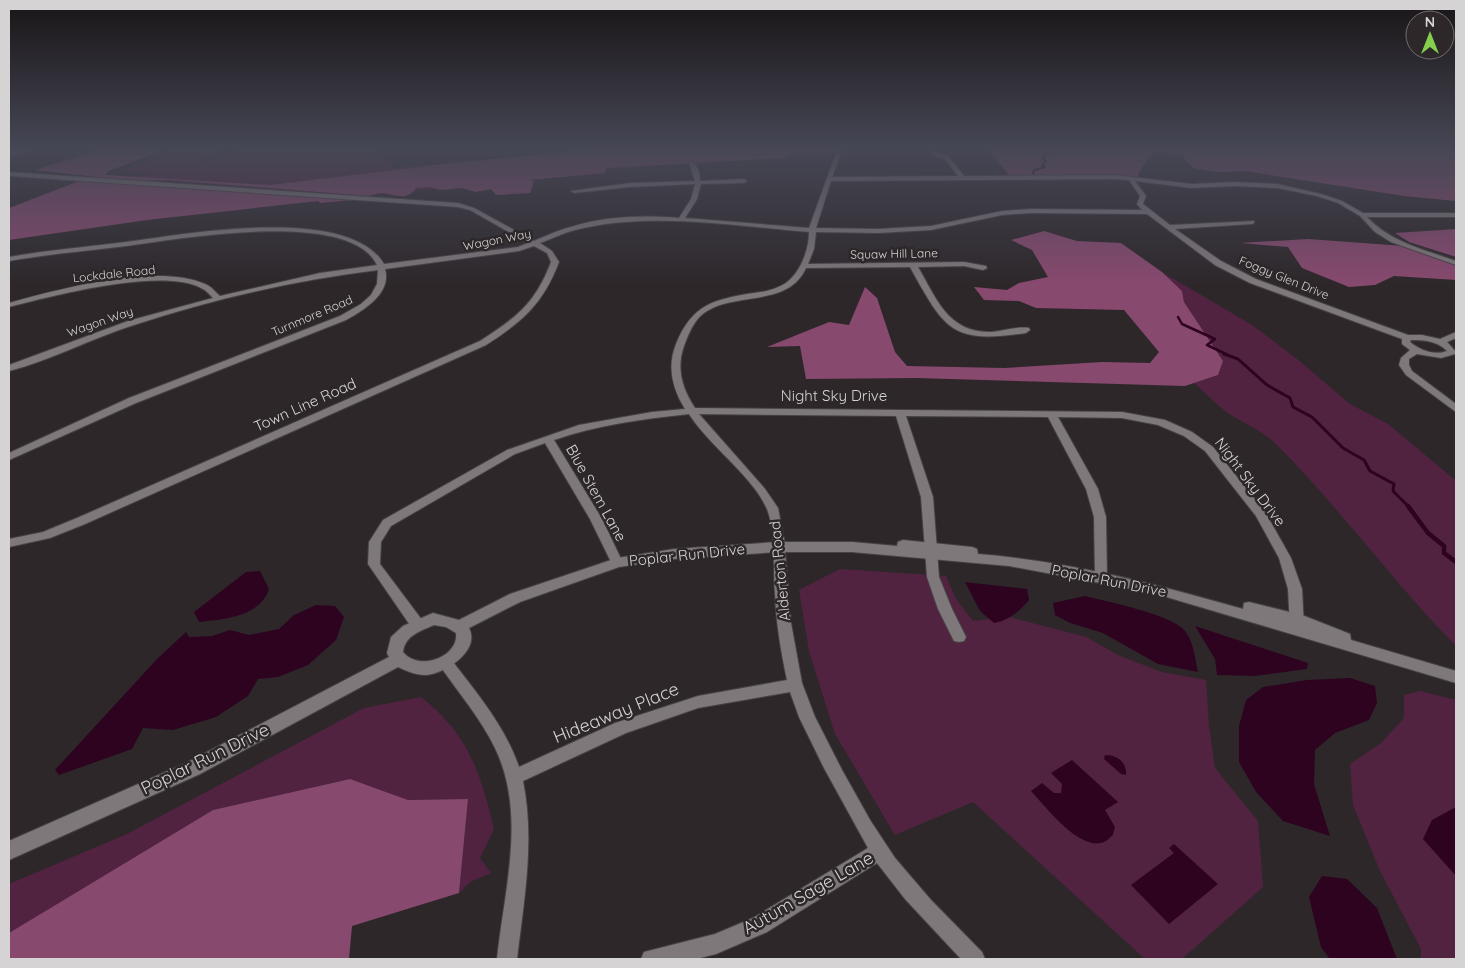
<svg xmlns="http://www.w3.org/2000/svg" width="1465" height="968" viewBox="0 0 1465 968" font-family="Quicksand,sans-serif">
<style>
.green{fill:#522340}
.forest{fill:#88496f}
.water{fill:#2e0320}
.lines{fill:none;stroke-linecap:round;stroke-linejoin:round}
.stream-far3{stroke:#2e0320;stroke-width:2}
.stream-far2{stroke:#2e0320;stroke-width:2.5}
.stream-far1{stroke:#2e0320;stroke-width:3}
.stream{stroke:#2e0320;stroke-width:4.5}
.minor-casing{stroke:#474345;stroke-width:2}
.tertiary-casing{stroke:#474345;stroke-width:2}
.secondary-casing{stroke:#474345;stroke-width:2}
.minor{fill:#7f787b;fill-rule:evenodd}
.tertiary{fill:#7f787b;fill-rule:evenodd}
.secondary{fill:#7f787b;fill-rule:evenodd}
.labels{text-anchor:middle;stroke-width:5;stroke-linejoin:round;paint-order:stroke}
.far-street-label{font-size:12px;fill:#d6d3d5;stroke:#2d272a}
.street-label{font-size:15px;fill:#d6d3d5;stroke:#2d272a}
.near-street-label{font-size:18px;fill:#d6d3d5;stroke:#2d272a}
</style>
<rect width="100%" height="100%" fill="#2d272a"/>
<path class="green" d="M 175,149 L 225,149 L 200,161 L 248,149 L 375,149 L 394,168 L 598,149 L 842,149 L 843,153 L 614,169 L 364,196 L 132,178 L 152,173 L 121,171 Z
M 1162,272 L 1252,325 L 1297,359 L 1350,404 L 1388,424 L 1456,481 L 1456,646 C 1393,582 1340,508 1276,444 C 1265,433 1251,427 1238,419 C 1222,411 1208,395 1194,383 L 1218,375 L 1223,361 L 1184,302 L 1182,291 Z
M 840,569 L 946,576 L 956,599 L 973,621 L 1009,617 L 1086,637 L 1120,656 L 1162,672 L 1206,680 L 1209,726 L 1215,768 L 1258,821 L 1263,887 L 1182,959 L 1145,959 L 973,802 L 895,835 L 835,734 L 809,651 L 799,590 Z
M 1420,691 L 1456,700 L 1456,959 L 1421,959 L 1421,949 L 1380,871 L 1353,805 L 1350,764 L 1381,743 L 1404,718 L 1404,695 Z
M 421,697 C 469,735 480,772 494,829 L 480,858 L 491,873 L 470,882 L 459,893 L 468,799 L 408,800 L 350,779 L 213,810 L 9,933 L 9,884 L 127,834 L 364,708 Z"/>
<path class="forest" d="M 102,149 L 158,149 L 155,154 L 108,171 L 106,175 L 270,185 L 445,164 L 596,149 L 834,149 L 834,150 L 798,151 L 783,158 L 606,168 L 605,173 L 529,180 L 534,181 L 530,193 L 496,195 L 491,189 L 476,192 L 462,188 L 441,190 L 430,187 L 416,188 C 406,203 393,193 381,193 C 378,193 373,195 369,196 L 168,180 L 131,181 L 35,170 Z
M 988,149 L 1456,149 L 1456,201 L 1404,196 L 1245,171 L 1218,172 L 1193,168 L 1182,156 L 1155,150 L 1144,164 L 1137,177 L 1112,174 L 1010,176 Z
M 82,180 L 362,199 L 320,203 L 318,201 L 147,220 L 9,240 L 9,208 Z
M 1456,229 L 1456,257 L 1409,242 L 1395,233 Z
M 1044,231 L 1077,241 L 1121,243 L 1162,272 L 1182,291 L 1184,302 L 1223,361 L 1218,375 L 1185,386 L 916,378 L 806,379 L 800,346 L 767,347 L 829,322 L 849,325 L 865,287 L 877,298 L 895,352 L 907,366 L 1004,368 L 1102,362 L 1150,363 L 1159,352 L 1124,310 L 1036,308 L 1019,301 L 984,300 L 974,287 L 1007,290 L 1019,283 L 1048,277 L 1032,250 L 1011,240 Z
M 1308,239 L 1404,246 L 1456,263 L 1456,280 L 1394,276 L 1375,285 L 1349,287 L 1302,268 L 1288,247 L 1240,243 Z
M 350,779 L 408,800 L 468,799 L 459,893 L 352,926 L 349,959 L 9,959 L 9,933 L 213,810 Z"/>
<path class="water" d="M 260,571 L 269,589 C 260,617 224,619 199,622 L 194,612 L 246,572 Z
M 965,582 L 1027,589 L 1029,600 C 1020,611 1008,621 994,623 L 980,611 Z
M 1085,596 C 1108,602 1171,614 1185,631 C 1194,642 1195,659 1198,672 L 1158,664 L 1103,633 L 1070,623 L 1055,615 L 1053,603 Z
M 316,605 L 335,606 L 344,617 L 336,640 L 308,665 L 278,677 L 258,679 L 248,696 L 216,717 L 173,730 L 143,728 L 132,749 L 59,775 L 55,770 L 157,659 L 186,632 L 189,637 L 212,636 L 230,630 L 249,635 L 279,629 L 294,615 Z
M 1195,626 L 1308,663 L 1307,669 L 1255,676 L 1217,675 L 1215,659 Z
M 1350,678 L 1375,686 L 1377,703 L 1369,720 L 1335,733 L 1315,750 L 1314,784 L 1330,836 L 1283,821 L 1256,792 L 1239,762 L 1239,726 L 1246,700 L 1263,687 L 1307,680 Z
M 1105,755 C 1117,755 1127,762 1126,775 L 1121,774 L 1104,759 Z
M 1072,760 L 1118,802 L 1105,810 L 1115,827 L 1113,835 C 1110,837 1107,841 1104,842 C 1080,852 1046,807 1031,791 L 1042,783 L 1054,793 L 1061,793 L 1062,784 L 1051,773 Z
M 1456,807 L 1456,876 L 1423,839 L 1432,820 Z
M 1174,844 L 1218,884 L 1169,924 L 1131,885 L 1174,853 L 1169,848 Z
M 1322,876 L 1347,879 L 1377,908 L 1397,959 L 1330,959 L 1321,947 L 1309,897 Z"/>
<g class="lines">
<path class="stream-far3" d="M 1033,174 L 1034,170 L 1045,167 L 1042,166 L 1046,161 L 1042,159 L 1046,155 L 1044,154 L 1054,151"/>
<path class="stream-far2" d="M 1178,317 L 1182,324 L 1215,339 L 1207,345 L 1228,355"/>
<path class="stream-far1" d="M 1224,354 L 1238,359 L 1267,385 L 1290,398 L 1293,407 L 1312,417 L 1343,448 L 1364,460 L 1370,471 L 1394,484 L 1393,491 L 1409,507"/>
<path class="stream" d="M 1408,506 L 1428,533 L 1444,546 L 1444,553 L 1456,562"/>
<g class="minor-casing">
<path id="minor" d="M 9,149 L 23,152 L 20,154 L 9,153 Z
M 933,151 L 949,157 L 964,176 L 1115,175 L 1192,184 L 1233,182 L 1277,184 L 1321,194 L 1342,201 L 1363,213 L 1456,213 L 1456,217 L 1367,217 C 1392,243 1423,249 1456,261 L 1456,265 L 1391,242 L 1375,232 L 1360,216 L 1338,203 L 1317,196 L 1277,188 L 1233,186 L 1192,188 L 1135,181 L 1146,196 L 1143,204 L 1170,225 L 1254,221 L 1254,223 L 1252,224 L 1175,229 L 1221,261 L 1256,279 L 1408,335 L 1422,335 L 1440,339 L 1456,332 L 1456,338 L 1447,342 L 1456,352 L 1455,354 L 1441,358 L 1417,354 L 1409,359 L 1409,365 L 1412,371 L 1456,404 L 1456,412 L 1406,375 L 1399,365 L 1401,358 L 1410,350 L 1402,344 L 1402,339 L 1250,283 L 1215,265 L 1147,214 L 1030,213 L 1002,215 L 931,230 L 878,233 L 816,232 L 814,249 L 808,264 L 964,262 L 986,266 L 987,268 L 983,270 L 964,266 L 918,267 C 936,298 948,333 991,332 C 1003,331 1017,326 1029,328 L 1030,330 L 1026,333 C 951,344 945,330 910,267 L 806,268 C 788,308 734,291 704,313 C 694,320 688,335 684,346 C 676,368 682,389 695,408 L 1122,412 L 1165,420 L 1192,432 L 1213,447 L 1265,512 L 1291,558 L 1302,589 L 1304,627 L 1302,631 L 1297,632 L 1292,631 L 1290,627 L 1288,589 L 1279,558 L 1256,516 L 1205,451 L 1184,436 L 1158,425 L 1122,418 L 1058,417 L 1098,489 L 1106,517 L 1107,578 L 1106,581 L 1096,581 L 1095,578 L 1094,517 L 1086,489 L 1048,417 L 906,416 L 933,497 L 939,577 L 952,609 L 966,637 L 964,641 L 959,642 L 954,641 L 938,609 L 927,577 L 921,497 L 896,416 L 699,414 L 765,489 L 778,508 L 784,539 L 791,623 L 802,683 L 815,717 L 842,770 L 870,820 L 895,858 L 931,900 L 982,952 L 985,959 L 961,959 L 905,899 L 877,863 L 767,932 L 716,954 L 696,959 L 641,959 L 644,952 L 715,934 L 753,918 L 868,848 L 824,768 L 799,717 L 790,692 L 698,708 L 626,733 L 523,781 C 535,840 524,900 517,959 L 497,959 C 504,891 527,814 495,748 C 481,719 459,693 440,666 L 438,662 L 440,658 L 445,656 L 450,658 C 476,692 505,726 519,767 L 615,723 L 698,696 L 787,680 C 781,652 776,623 775,593 C 773,568 776,532 767,509 C 752,475 710,447 689,414 C 643,419 597,425 554,440 L 602,519 L 623,563 L 621,566 L 613,566 L 590,519 L 545,443 L 515,454 L 391,526 L 381,542 L 380,564 L 422,620 L 424,624 L 422,628 L 417,629 L 412,628 L 368,564 L 369,542 L 383,520 L 507,450 L 579,425 L 652,412 L 685,409 C 672,388 667,367 676,344 C 692,304 715,299 754,293 C 765,292 777,289 786,283 C 801,272 809,249 809,232 C 735,226 648,211 575,230 C 563,233 551,239 540,243 L 552,251 L 559,262 C 543,304 523,321 486,345 L 85,524 L 50,538 L 9,547 L 9,539 L 43,532 L 77,518 L 480,341 C 517,317 535,304 551,262 L 547,253 L 534,246 L 519,251 L 385,269 C 392,293 364,310 346,320 L 136,403 L 9,460 L 9,453 L 129,398 L 340,316 L 361,304 L 371,295 L 377,284 L 378,270 C 296,280 213,299 134,325 C 92,338 52,360 9,371 L 9,365 L 128,321 L 213,298 C 209,294 206,290 201,288 C 162,267 52,296 9,307 L 9,303 C 60,289 156,263 205,284 C 211,286 215,292 220,296 L 320,273 L 377,265 C 350,208 177,239 126,246 C 87,251 48,254 9,261 L 9,257 C 48,250 87,247 126,242 C 185,234 348,204 384,264 L 518,247 L 528,243 L 470,210 L 458,207 L 9,176 L 9,172 L 458,203 L 474,208 L 534,241 C 546,236 558,230 571,227 C 605,216 644,215 679,218 L 691,199 L 695,184 L 630,187 L 574,193 L 571,191 L 630,183 L 695,181 L 689,163 L 692,161 C 698,165 700,174 700,181 L 744,179 L 747,181 L 744,183 L 701,184 L 697,199 L 685,218 L 809,228 L 836,153 L 841,154 L 832,177 L 958,176 L 945,159 L 931,154 ZM 1115,179 L 1129,180 L 1140,196 L 1137,204 L 1142,210 L 1030,209 L 1002,211 L 931,226 L 878,229 L 816,228 L 831,181 ZM 1411,340 C 1424,340 1438,341 1447,351 C 1434,356 1420,350 1410,342 Z"/>
</g>
<g class="tertiary-casing">
<path id="tertiary" d="M 903,540 L 972,547 L 977,549 L 978,554 C 1068,561 1156,584 1243,609 L 1244,603 L 1249,602 L 1302,615 L 1350,634 L 1351,640 L 1456,671 L 1456,683 L 1153,593 L 1009,566 L 852,552 L 778,552 L 674,559 L 619,567 L 520,602 L 469,628 C 480,649 450,670 432,674 C 420,677 409,672 398,667 L 200,774 L 9,860 L 9,841 L 188,762 L 389,657 L 387,653 L 391,637 L 403,626 L 433,613 L 459,620 L 510,594 L 617,558 L 674,549 L 778,542 L 852,542 L 897,546 L 898,542 ZM 434,625 L 446,627 L 456,633 C 459,657 419,672 403,652 C 405,635 421,631 434,625 Z"/>
</g>
<g class="secondary-casing">
<path id="secondary" d="M 23,149 L 33,149 L 9,157 L 9,153 Z"/>
</g>
<use href="#minor" class="minor"/>
<use href="#tertiary" class="tertiary"/>
<use href="#secondary" class="secondary"/>
</g>
<linearGradient id="sky" x2="0" y2="1"><stop stop-color="#191517"/><stop offset="0.52" stop-color="#464755"/><stop offset="1" stop-color="#464755" stop-opacity="0"/></linearGradient>
<rect width="1465" height="285" fill="url(#sky)"/>
<g class="labels">
<g class="far-street-label">
<text transform="translate(497 240) rotate(-11)" y="4">Wagon Way</text>
<text transform="translate(894 254) rotate(-1)" y="4">Squaw Hill Lane</text>
<text transform="translate(114 274) rotate(-6)" y="4">Lockdale Road</text>
<text transform="translate(1284 278) rotate(22)" y="4">Foggy Glen Drive</text>
<text transform="translate(312 316) rotate(-23)" y="4">Turnmore Road</text>
<text transform="translate(100 322) rotate(-19)" y="4">Wagon Way</text>
</g>
<g class="street-label">
<text x="834" y="401">Night Sky Drive</text>
<text transform="translate(305 405) rotate(-24)" y="5">Town Line Road</text>
<text transform="translate(1250 482) rotate(53)" y="5">Night Sky Drive</text>
<text transform="translate(596 493) rotate(61)" y="5">Blue Stem Lane</text>
<text transform="translate(687 555) rotate(-6)" y="5">Poplar Run Drive</text>
<text transform="translate(780 571) rotate(-96)" y="5">Alderton Road</text>
<text transform="translate(1109 581) rotate(11)" y="5">Poplar Run Drive</text>
</g>
<g class="near-street-label">
<text transform="translate(616 713) rotate(-22)" y="6">Hideaway Place</text>
<text transform="translate(205 759) rotate(-26)" y="6">Poplar Run Drive</text>
<text transform="translate(808 893) rotate(-30)" y="6">Autum Sage Lane</text>
</g>
</g>
<rect width="1465" height="968" fill="none" stroke="#d6d3d5" stroke-width="20"/>
<g transform="translate(1430 35)"><circle r="24" fill="#2d272a" stroke="#716c6e"/>
<path d="M0-4L9 19L0 12L-9 19Z" fill="#84cf4d"/>
<text y="-8" font-size="14" font-weight="bold" text-anchor="middle" fill="#d6d3d5">N</text>
</g>
</svg>
